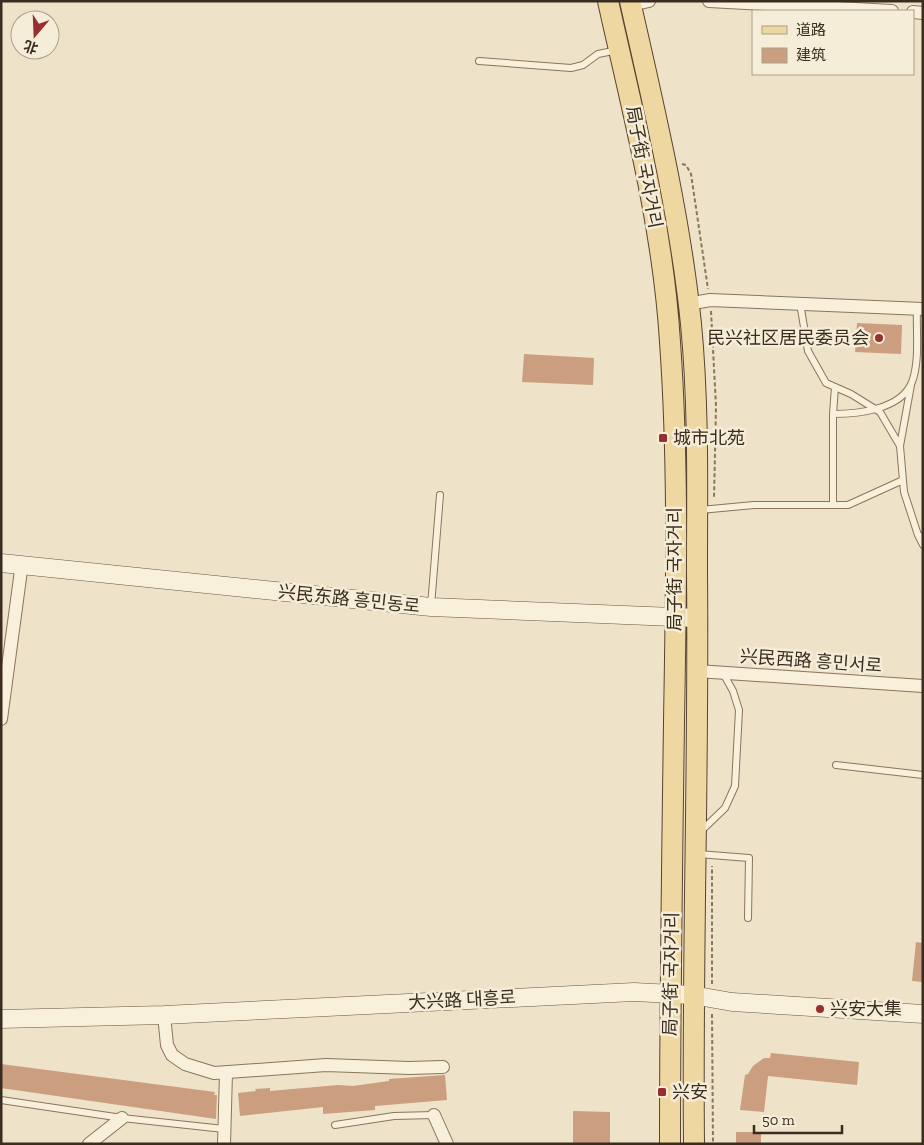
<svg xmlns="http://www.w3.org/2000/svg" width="924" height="1145" viewBox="0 0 924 1145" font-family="'Zilla Slab','Noto Sans SC','Noto Sans KR',serif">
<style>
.building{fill:#cb9e7f}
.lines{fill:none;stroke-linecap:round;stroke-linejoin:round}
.lane-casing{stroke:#8a755d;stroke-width:8}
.street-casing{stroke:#8a755d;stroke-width:14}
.secondary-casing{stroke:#6c5640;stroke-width:19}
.primary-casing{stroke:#584331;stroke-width:22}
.path{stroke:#8a755d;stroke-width:2;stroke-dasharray:4 2.5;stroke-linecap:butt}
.lane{stroke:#f8f0db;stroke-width:6}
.street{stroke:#f8f0db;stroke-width:12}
.secondary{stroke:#f8f0db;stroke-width:18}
.primary{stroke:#efd7a1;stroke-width:20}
.poi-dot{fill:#972e2f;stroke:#f5edd7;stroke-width:2}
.labels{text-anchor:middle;stroke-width:5;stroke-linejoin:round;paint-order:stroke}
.street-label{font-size:18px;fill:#3a2d20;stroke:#f5edd7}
.poi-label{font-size:18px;fill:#3a2d20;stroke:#f5edd7;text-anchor:start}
</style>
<rect width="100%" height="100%" fill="#eee2c8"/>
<path class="building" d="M 857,323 L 902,325 L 901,354 L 855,352 Z
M 524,354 L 594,358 L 593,385 L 522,382 Z
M 916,942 L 923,943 L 923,982 L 912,981 Z
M 771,1053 L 859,1062 L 857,1085 L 768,1076 L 764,1112 L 740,1110 L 745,1075 L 748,1074 L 753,1066 L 764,1058 L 770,1058 Z
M 1,1064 L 215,1092 L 214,1095 L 217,1095 L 216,1119 L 1,1088 Z
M 445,1075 L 447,1100 L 375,1106 L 375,1110 L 323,1114 L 323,1107 L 240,1116 L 238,1093 L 256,1091 L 255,1089 L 270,1088 L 270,1091 L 338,1085 L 353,1086 L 389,1081 L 389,1079 Z
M 573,1111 L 610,1112 L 610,1144 L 573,1144 Z
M 736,1132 L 761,1132 L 761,1144 L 736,1144 Z"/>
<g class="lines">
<g class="lane-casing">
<path id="lane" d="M 479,61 L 571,68 L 583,65 L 598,54 L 618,50
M 800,303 L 808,351 L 826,383 L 851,394 L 880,412 L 900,446 L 904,492 L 918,535 L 923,537
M 833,414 C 857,414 901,410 912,382 C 920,361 916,332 917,309
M 900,446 L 911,385
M 833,504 L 833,414 L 835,387
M 700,510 L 754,505 L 848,505 L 903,480
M 918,535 L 923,545
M 431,606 L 440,495
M 836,765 L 923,775
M 701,831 L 725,808 L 735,786 L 739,710 L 733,691 L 723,673
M 698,854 L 749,858 L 748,918
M 1,1100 L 122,1118 L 224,1129
M 335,1125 L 394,1116 L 434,1115"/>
</g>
<g class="street-casing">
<path id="street" d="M 709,1 L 892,11
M 631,5 L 649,1
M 913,12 L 923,13
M 688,304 L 710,300 L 923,309
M 697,671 L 923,686
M 1,719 L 22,563
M 164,1015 L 167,1045 L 172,1055 L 185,1064 L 214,1073 L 326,1065 L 409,1068 L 443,1067
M 434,1115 L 447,1144
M 89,1144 L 122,1118
M 224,1144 L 226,1073"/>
</g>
<g class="secondary-casing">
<path id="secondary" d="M 1,563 L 431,607 L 698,618
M 1,1019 L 164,1015 L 634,992 L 692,995 L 732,1002 L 923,1014"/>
</g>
<g class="primary-casing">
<path id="primary" d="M 608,1 C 633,114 663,226 670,342 C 679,468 676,596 674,722 C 672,863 670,1003 670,1144
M 630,1 C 654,108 680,215 691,324 C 699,407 697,490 697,572 C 699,763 692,953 694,1144"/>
</g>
<path class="path" d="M 682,164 L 686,165 L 691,174 L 708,289
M 711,311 L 716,406 L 714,499
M 712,984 L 712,866
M 712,1014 L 713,1144"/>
<use href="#lane" class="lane"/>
<use href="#street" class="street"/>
<use href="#secondary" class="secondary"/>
<use href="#primary" class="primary"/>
</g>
<g class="poi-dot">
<circle cx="879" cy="338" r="5"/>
<rect x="658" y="433" width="10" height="10" rx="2.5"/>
<circle cx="820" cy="1009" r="5"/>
<rect x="657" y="1087" width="10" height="10" rx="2.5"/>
</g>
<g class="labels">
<g class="street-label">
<text transform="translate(644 167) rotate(79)" y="6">局子街 국자거리</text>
<text transform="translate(675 569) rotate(-90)" y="6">局子街 국자거리</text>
<text transform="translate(349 599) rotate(6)" y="6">兴民东路 흥민동로</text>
<text transform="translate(811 661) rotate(4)" y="6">兴民西路 흥민서로</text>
<text transform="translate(671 974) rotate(-89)" y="6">局子街 국자거리</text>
<text transform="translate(462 1000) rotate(-3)" y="6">大兴路 대흥로</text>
</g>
<g class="poi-label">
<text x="869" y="344" text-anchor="end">民兴社区居民委员会</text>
<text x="673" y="444">城市北苑</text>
<text x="830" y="1015">兴安大集</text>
<text x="672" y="1098">兴安</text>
</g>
</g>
<rect width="924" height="1145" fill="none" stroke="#3a2d20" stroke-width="5"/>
<rect x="752" y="10" width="162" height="65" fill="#f5edd7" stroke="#aaa08e"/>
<rect x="762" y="26" width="25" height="8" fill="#efd7a1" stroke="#aaa08e"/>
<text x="796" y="35" font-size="15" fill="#3a2d20">道路</text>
<rect x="762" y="48" width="25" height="15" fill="#cb9e7f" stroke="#aaa08e"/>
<text x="796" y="60" font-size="15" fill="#3a2d20">建筑</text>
<g transform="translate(35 35) rotate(199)"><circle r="24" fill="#f5edd7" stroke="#aaa08e"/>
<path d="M0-4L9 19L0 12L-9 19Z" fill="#972e2f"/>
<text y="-8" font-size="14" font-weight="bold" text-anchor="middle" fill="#3a2d20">北</text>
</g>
<path d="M754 1125v8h88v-8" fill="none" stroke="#3a2d20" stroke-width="2.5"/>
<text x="762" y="1125" font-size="15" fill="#3a2d20" stroke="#f5edd7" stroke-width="4" paint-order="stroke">50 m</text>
</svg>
